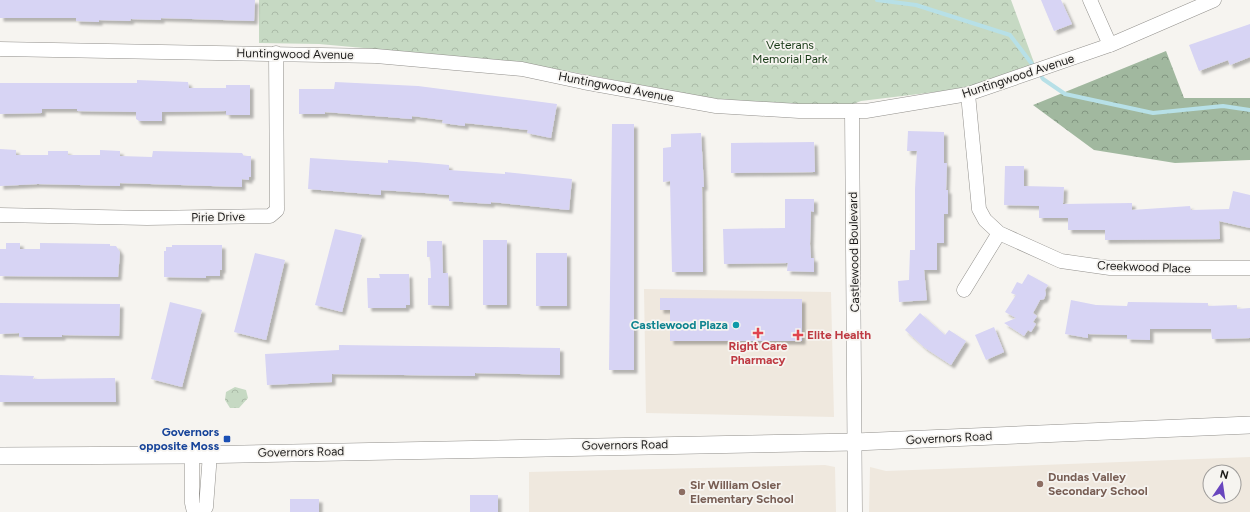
<svg xmlns="http://www.w3.org/2000/svg" width="1250" height="512" viewBox="0 0 1250 512" font-family="Figtree,sans-serif">
<style>
.built{fill:#efe8de;fill-rule:evenodd}
.forest{fill:url(#forest-crowns)}
.park{fill:url(#park-crowns)}
.lines{fill:none;stroke-linecap:round;stroke-linejoin:round}
.stream{stroke:#b7e0e7;stroke-width:4}
.building{fill:#d7d4f4;filter:url(#shadow)}
.minor-casing{stroke:#92908c;stroke-width:15}
.major-casing{stroke:#92908c;stroke-width:18}
.minor{stroke:#fff;stroke-width:14}
.major{stroke:#fff;stroke-width:17}
.culture-dot{fill:#0f9aa8;stroke:#f6f4f0;stroke-width:1.5}
.health-dot{fill:#e0444e;stroke:#f6f4f0;stroke-width:1.5}
.transit-dot{fill:#1a4fb4;stroke:#f6f4f0;stroke-width:1.5}
.education-dot{fill:#8d6e63;stroke:#f6f4f0;stroke-width:1.5}
.labels{text-anchor:middle;stroke-width:3.5;stroke-linejoin:round;paint-order:stroke}
.park-label{font-size:12px;fill:#173a15;stroke:#f6f4f0}
.street-label{font-size:12px;fill:#1a1918;stroke:#f6f4f0}
.culture-label{font-size:12px;font-weight:bold;fill:#0d838f;stroke:#f6f4f0;text-anchor:end}
.health-label{font-size:12px;font-weight:bold;fill:#be3a42;stroke:#f6f4f0;text-anchor:start}
.transit-label{font-size:12px;font-weight:bold;fill:#164399;stroke:#f6f4f0;text-anchor:end}
.education-label{font-size:12px;font-weight:bold;fill:#785e54;stroke:#f6f4f0;text-anchor:start}
</style>
<defs>
<pattern id="forest-crowns" width="20" height="18" patternUnits="userSpaceOnUse"><rect width="20" height="18" fill="#a1b89f"/><path d="M2 6a3 3 0 1 1 6 0M12 15a3 3 0 1 1 6 0" fill="none" stroke="#829581"/></pattern>
<pattern id="park-crowns" width="20" height="18" patternUnits="userSpaceOnUse"><rect width="20" height="18" fill="#c6d9c3"/><path d="M2 6a3 3 0 1 1 6 0M12 15a3 3 0 1 1 6 0" fill="none" stroke="#aabaa7"/></pattern>
<filter id="shadow"><feDropShadow dx="3.5" dy="3.5" stdDeviation="1" flood-color="#0004"/></filter>
</defs>
<rect width="100%" height="100%" fill="#f6f4f0"/>
<path class="built" d="M 644,289 L 831,292 L 834,417 L 646,413 Z
M 1250,457 L 1250,512 L 869,512 L 870,467 L 886,471 ZM 1210,472 L 1234,472 L 1234,496 L 1210,496 Z
M 825,465 L 835,467 L 836,512 L 529,512 L 529,472 Z"/>
<path class="forest" d="M 1166,51 L 1184,98 L 1250,98 L 1250,160 L 1175,163 L 1094,150 L 1033,105 Z"/>
<path class="park" d="M 259,0 L 1011,0 L 1036,68 L 968,88 L 861,101 L 853,104 L 793,106 L 718,100 L 572,72 L 498,60 L 319,44 L 259,43 Z
M 235,387 L 246,390 L 248,398 L 239,408 L 230,408 L 225,400 L 226,392 Z"/>
<g class="lines">
<path class="stream" d="M 877,0 L 916,5 L 1010,35 L 1035,68
M 1039,73 L 1043,79 L 1065,94 L 1153,113 L 1223,106 L 1250,110"/>
</g>
<path class="building" d="M 0,0 L 255,0 L 254,21 L 161,18 L 161,20 L 131,19 L 130,21 L 99,20 L 99,22 L 76,21 L 76,18 L 0,18 Z
M 1041,0 L 1061,0 L 1072,24 L 1054,31 Z
M 1250,24 L 1250,57 L 1230,65 L 1228,60 L 1199,71 L 1189,45 Z
M 137,80 L 188,82 L 189,88 L 226,88 L 226,85 L 250,85 L 250,115 L 226,115 L 226,111 L 162,112 L 162,121 L 139,121 L 136,119 L 136,112 L 77,111 L 77,109 L 42,109 L 42,113 L 0,114 L 0,83 L 137,83 Z
M 335,82 L 418,86 L 557,104 L 551,138 L 527,133 L 528,130 L 465,123 L 465,126 L 442,123 L 443,120 L 412,116 L 412,119 L 325,112 L 325,114 L 299,114 L 299,89 L 334,89 Z
M 612,124 L 634,124 L 634,370 L 609,370 Z
M 908,131 L 944,132 L 944,163 L 947,163 L 946,190 L 948,190 L 948,214 L 944,214 L 944,243 L 937,243 L 937,270 L 924,270 L 927,300 L 899,302 L 898,281 L 909,280 L 910,250 L 915,250 L 915,189 L 917,151 L 907,151 Z
M 701,133 L 704,187 L 702,187 L 703,272 L 672,272 L 670,181 L 663,182 L 663,148 L 671,147 L 671,134 Z
M 814,142 L 815,172 L 731,173 L 731,143 Z
M 0,149 L 16,150 L 16,155 L 48,155 L 48,151 L 68,151 L 68,155 L 100,155 L 100,150 L 120,151 L 120,156 L 152,157 L 153,151 L 242,153 L 244,156 L 251,156 L 251,177 L 249,177 L 249,180 L 242,179 L 242,187 L 120,183 L 120,186 L 38,184 L 0,186 Z
M 310,158 L 388,163 L 388,160 L 416,162 L 449,165 L 449,170 L 505,174 L 505,172 L 572,179 L 569,210 L 491,202 L 491,204 L 449,201 L 449,195 L 425,193 L 381,190 L 381,195 L 308,189 Z
M 1005,166 L 1024,166 L 1024,186 L 1064,187 L 1063,204 L 1132,203 L 1132,210 L 1190,206 L 1191,210 L 1229,209 L 1233,191 L 1250,195 L 1250,228 L 1219,221 L 1220,239 L 1105,240 L 1105,230 L 1068,230 L 1068,218 L 1039,218 L 1039,206 L 1004,205 Z
M 785,199 L 814,199 L 814,212 L 811,211 L 810,244 L 811,258 L 814,258 L 814,272 L 787,271 L 788,263 L 724,264 L 723,229 L 785,228 Z
M 335,229 L 362,235 L 342,312 L 315,305 Z
M 483,240 L 507,240 L 507,305 L 483,305 Z
M 427,241 L 442,241 L 443,273 L 448,273 L 449,306 L 428,305 L 428,278 L 431,278 L 430,257 L 427,257 Z
M 6,243 L 20,243 L 20,249 L 40,249 L 40,243 L 110,244 L 110,246 L 116,246 L 120,252 L 118,277 L 0,276 L 0,249 L 6,249 Z
M 172,245 L 222,245 L 222,270 L 220,270 L 220,276 L 206,276 L 206,278 L 164,277 L 164,251 L 166,251 L 166,247 L 172,247 Z
M 255,253 L 285,260 L 266,340 L 234,332 Z
M 536,253 L 567,253 L 567,306 L 536,306 Z
M 379,274 L 409,274 L 410,305 L 406,305 L 406,308 L 368,308 L 367,278 L 380,278 Z
M 1028,274 L 1048,285 L 1045,290 L 1046,294 L 1044,299 L 1040,300 L 1033,313 L 1037,316 L 1033,322 L 1036,324 L 1031,332 L 1028,330 L 1024,336 L 1004,323 L 1016,318 L 1005,312 L 1016,295 L 1011,293 L 1017,282 L 1022,284 Z
M 660,298 L 802,299 L 802,341 L 670,341 L 670,310 L 660,310 Z
M 1071,300 L 1096,305 L 1127,306 L 1128,302 L 1208,303 L 1208,306 L 1237,305 L 1237,309 L 1250,308 L 1250,338 L 1212,339 L 1211,329 L 1150,329 L 1150,340 L 1127,339 L 1127,335 L 1088,334 L 1088,338 L 1065,334 Z
M 170,302 L 202,310 L 182,387 L 151,379 Z
M 0,303 L 120,304 L 119,336 L 62,335 L 62,337 L 19,337 L 19,333 L 0,334 Z
M 920,313 L 945,335 L 949,330 L 966,341 L 951,365 L 925,348 L 905,330 Z
M 994,327 L 1004,352 L 986,360 L 975,335 Z
M 339,345 L 560,348 L 560,375 L 475,373 L 475,376 L 332,374 L 332,382 L 267,385 L 265,354 L 339,350 Z
M 0,375 L 34,376 L 33,379 L 115,378 L 116,402 L 0,402 Z
M 470,495 L 498,495 L 498,512 L 470,512 Z
M 290,499 L 319,499 L 319,512 L 290,512 Z"/>
<g class="lines">
<g class="minor-casing">
<path id="minor" d="M 1090,0 L 1110,45
M 0,49 L 376,56 L 522,69 L 583,82 L 716,106 L 799,111 L 866,111 L 968,94 L 1110,45 L 1214,0
M 968,94 L 979,209 L 985,220 L 999,233 L 1061,261 L 1110,268 L 1250,268
M 852,111 L 855,512
M 0,215 L 147,218 L 270,216 L 277,210 L 276,53
M 964,290 L 999,233
M 192,455 L 192,503 L 194,512
M 203,512 L 206,507 L 210,454"/>
</g>
<g class="major-casing">
<path id="major" d="M 0,456 L 192,455 L 855,442 L 1250,425"/>
</g>
<use href="#minor" class="minor"/>
<use href="#major" class="major"/>
</g>
<circle class="culture-dot" cx="736" cy="325" r="4"/>
<g class="health-dot">
<path d="M756 327h4v4h4v4h-4v4h-4v-4h-4v-4h4z"/>
<path d="M796 329h4v4h4v4h-4v4h-4v-4h-4v-4h4z"/>
</g>
<rect class="transit-dot" x="223" y="435" width="8" height="8" rx="2"/>
<g class="education-dot">
<circle cx="1040" cy="484" r="4"/>
<circle cx="682" cy="492" r="4"/>
</g>
<g class="labels">
<g class="park-label">
<text x="790" y="49">Veterans<tspan x="790" dy="14">Memorial Park</tspan></text>
</g>
<g class="street-label">
<text transform="translate(295 54) rotate(1)" y="4">Huntingwood Avenue</text>
<text transform="translate(1018 76) rotate(-18)" y="4">Huntingwood Avenue</text>
<text transform="translate(616 87) rotate(11)" y="4">Huntingwood Avenue</text>
<text transform="translate(218 217) rotate(-1)" y="4">Pirie Drive</text>
<text transform="translate(854 252) rotate(-91)" y="4">Castlewood Boulevard</text>
<text transform="translate(1144 267) rotate(2)" y="4">Creekwood Place</text>
<text transform="translate(949 438) rotate(-3)" y="4">Governors Road</text>
<text transform="translate(625 445) rotate(-1)" y="4">Governors Road</text>
<text transform="translate(301 452) rotate(-1)" y="4">Governors Road</text>
</g>
<g class="culture-label">
<text x="728" y="329">Castlewood Plaza</text>
</g>
<g class="health-label">
<text x="807" y="339">Elite Health</text>
<text x="758" y="350" text-anchor="middle">Right Care<tspan x="758" dy="14">Pharmacy</tspan></text>
</g>
<g class="transit-label">
<text x="219" y="436">Governors<tspan x="219" dy="14">opposite Moss</tspan></text>
</g>
<g class="education-label">
<text x="1048" y="481">Dundas Valley<tspan x="1048" dy="14">Secondary School</tspan></text>
<text x="690" y="489">Sir William Osler<tspan x="690" dy="14">Elementary School</tspan></text>
</g>
</g>
<g transform="translate(1222 484) rotate(13)"><circle r="19" fill="#f6f4f0" stroke="#9e9c9a"/>
<path d="M0-3L7 15L0 10L-7 15Z" fill="#6946be"/>
<text y="-6" font-size="11" font-weight="bold" text-anchor="middle" fill="#1a1918">N</text>
</g>
</svg>
